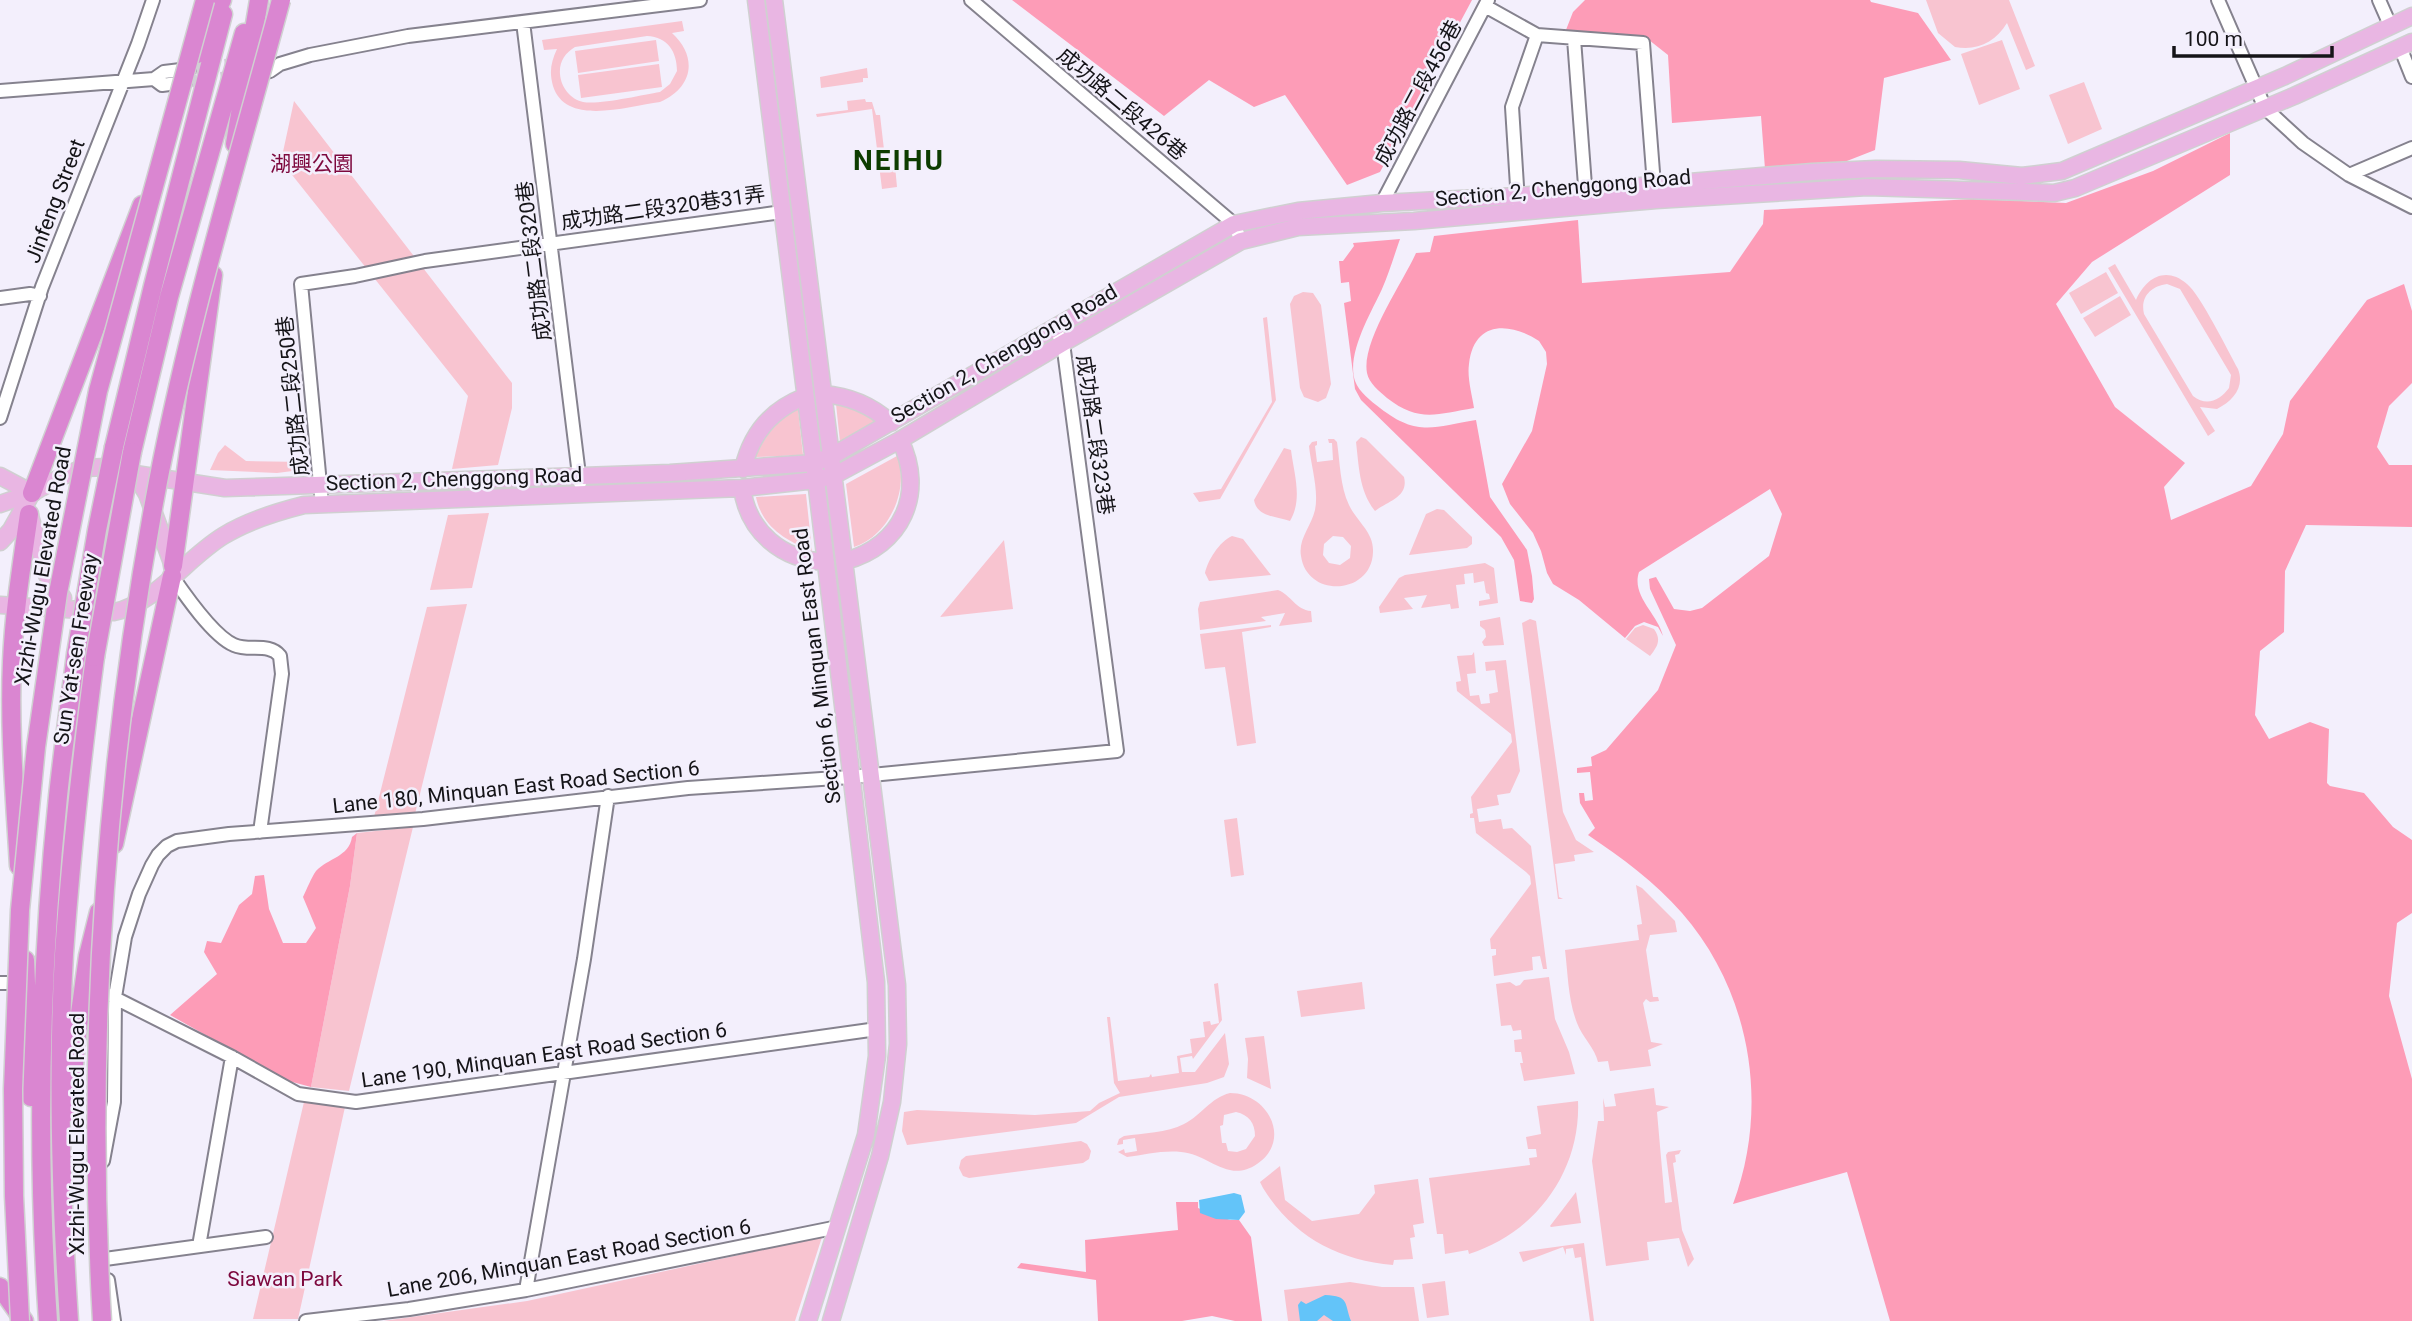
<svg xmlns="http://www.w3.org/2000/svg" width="2412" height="1321" viewBox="0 0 2412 1321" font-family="Roboto,'Noto Sans TC',sans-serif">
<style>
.green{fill:#f8c4d0;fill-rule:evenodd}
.forest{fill:#fd9cb7}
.water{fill:#63c4f9}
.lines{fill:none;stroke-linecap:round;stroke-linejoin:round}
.minor-tunnel{stroke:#d2ceda;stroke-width:12;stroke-dasharray:12 6;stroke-linecap:butt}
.minor-casing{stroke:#85828e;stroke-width:16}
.major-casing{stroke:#d0d0d1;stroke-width:19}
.highway-casing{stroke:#d0d0d1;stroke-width:21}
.minor{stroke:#fff;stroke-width:12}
.major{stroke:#e9b6e3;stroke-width:16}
.highway{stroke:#da86d1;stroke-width:18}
.highway-bridge-casing{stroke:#d0d0d1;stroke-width:21;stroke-linecap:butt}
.highway-bridge{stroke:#da86d1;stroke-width:18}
.labels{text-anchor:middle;stroke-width:5;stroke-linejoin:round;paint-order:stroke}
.street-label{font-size:21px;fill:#151418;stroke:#f3effc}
.park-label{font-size:21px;fill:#7d083d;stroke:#f3effc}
.district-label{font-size:28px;font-weight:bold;letter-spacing:2px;fill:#0d3c00;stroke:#f3effc}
</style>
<rect width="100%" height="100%" fill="#f3effc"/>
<path class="green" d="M 1926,0 L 2009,0 L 2035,66 L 2026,70 L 2007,23 C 1995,42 1978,51 1955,47 L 1938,33 Z
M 682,21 L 684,31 L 672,33 C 699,58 692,88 660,102 C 628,106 566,127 553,86 C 549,72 551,62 557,49 L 544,50 L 542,40 ZM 647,36 C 668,37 677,52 677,71 L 670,84 L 660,92 C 642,95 599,105 583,102 C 570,99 561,87 560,74 C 559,62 565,53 575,47 Z
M 656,40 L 659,61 L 578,73 L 575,51 Z
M 2002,40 L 2020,89 L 1979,105 L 1961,54 Z
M 659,64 L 662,87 L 581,98 L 578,75 Z
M 867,68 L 868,78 L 863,78 L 863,82 L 821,88 L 820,77 Z
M 2084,82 L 2102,129 L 2068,144 L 2049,95 Z
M 865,99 L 866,102 L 872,102 L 876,115 L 880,115 L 886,167 L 895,166 L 897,187 L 882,189 L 872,109 L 817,117 L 816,114 L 848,110 L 847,101 Z
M 294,101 L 512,383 L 512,408 L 498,465 L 452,469 L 468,396 L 281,161 Z
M 2115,264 L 2136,300 C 2145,279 2165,265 2187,284 C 2200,294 2228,351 2238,369 C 2245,387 2233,401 2217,409 L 2200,407 L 2215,431 L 2208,436 L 2108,268 ZM 2167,284 L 2180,289 L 2231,375 L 2229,388 C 2220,400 2207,407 2193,396 L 2144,314 C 2140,297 2151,286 2167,284 Z
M 2106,272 L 2118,293 L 2081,314 L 2069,293 Z
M 1303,292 L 1313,293 L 1321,305 L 1331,384 L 1326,398 L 1318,402 L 1304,397 L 1300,388 L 1290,304 L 1294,296 Z
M 2120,296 L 2131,315 L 2095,337 L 2083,318 Z
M 1267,317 L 1276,400 L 1220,499 L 1199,502 L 1193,493 L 1221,489 L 1272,402 L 1263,318 Z
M 836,404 L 854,408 L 875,421 L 840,442 Z
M 798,409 L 803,455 L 755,457 C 766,435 776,421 798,409 Z
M 1361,437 L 1366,439 L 1404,477 C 1409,497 1388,501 1375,511 C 1359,491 1359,466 1356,442 Z
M 1328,439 L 1334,439 L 1337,442 C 1340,462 1340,486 1349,505 C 1357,522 1374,532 1373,552 C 1372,595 1307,599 1301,556 C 1298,539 1311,527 1315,510 C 1319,490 1311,466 1309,446 L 1312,442 L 1317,441 L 1317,445 L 1315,446 L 1317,462 L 1333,460 L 1332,443 L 1329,443 ZM 1333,536 L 1343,537 L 1351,546 L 1350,558 L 1340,565 L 1329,563 L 1323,555 L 1324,544 Z
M 225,445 L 246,461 L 306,462 L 308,469 L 277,473 L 210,470 L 218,453 Z
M 1284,448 L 1291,450 C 1294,474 1303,499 1290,521 C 1275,516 1257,517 1254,500 Z
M 897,456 C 910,489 889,536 854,547 L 846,484 Z
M 806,494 L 812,551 C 786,541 762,527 756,497 Z
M 1437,509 L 1444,510 L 1472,537 L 1472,544 L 1467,548 L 1409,555 L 1426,514 Z
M 489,513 L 472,588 L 430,590 L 448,515 Z
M 1232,536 L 1243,539 L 1271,575 L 1209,581 L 1205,573 C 1208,560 1219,542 1232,536 Z
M 1004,540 L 1013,609 L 940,617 Z
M 1485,563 L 1494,568 L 1498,603 L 1479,606 L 1479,601 L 1490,599 L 1489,594 L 1486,593 L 1484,581 L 1474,583 L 1473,573 L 1464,574 L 1465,584 L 1456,585 L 1459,608 L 1451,609 L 1450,604 L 1421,608 L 1427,595 L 1404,598 L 1413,609 L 1380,613 L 1379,607 L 1399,578 L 1405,575 Z
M 1278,590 C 1291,595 1296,610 1311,611 L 1312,622 L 1279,626 L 1285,613 L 1261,617 L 1266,621 L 1200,630 L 1198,609 L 1200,602 Z
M 467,604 L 415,814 L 374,817 L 427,607 Z
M 1500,617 L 1504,645 L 1484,646 L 1482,642 L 1486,637 L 1485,630 L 1480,626 L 1480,621 Z
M 1530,619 L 1536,621 L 1563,812 L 1576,840 L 1594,852 L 1574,855 L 1575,861 L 1555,864 L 1559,897 L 1563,899 L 1558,899 L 1522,623 Z
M 1271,625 L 1271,627 L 1242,632 L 1256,743 L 1237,746 L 1225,667 L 1205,669 L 1200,634 Z
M 1643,625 L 1654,629 C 1662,640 1657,647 1650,656 L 1626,639 L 1635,628 Z
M 1474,652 L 1476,673 L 1467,674 L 1470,696 L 1479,695 L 1481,704 L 1490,703 L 1489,694 L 1498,692 L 1495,670 L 1486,671 L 1485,662 L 1506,660 L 1520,771 L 1510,793 L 1497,795 L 1499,805 L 1477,809 L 1479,822 L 1501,819 L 1503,829 L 1512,828 L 1531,846 L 1547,969 L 1543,969 L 1540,956 L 1532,957 L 1533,970 L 1494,976 L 1492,956 L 1496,955 L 1496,949 L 1491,949 L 1490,939 L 1531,884 L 1530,876 L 1526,872 L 1476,833 L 1474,818 L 1470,818 L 1470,814 L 1473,813 L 1471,797 L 1512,742 L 1511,734 L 1457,691 L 1456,682 L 1461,681 L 1457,656 L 1472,655 Z
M 1237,818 L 1244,875 L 1231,877 L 1224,820 Z
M 413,827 L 349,1091 L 311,1087 L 350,886 L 357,833 Z
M 1636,885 L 1642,888 L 1675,921 L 1677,932 L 1650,935 L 1646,950 L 1653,997 L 1658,997 L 1659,1001 L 1650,1002 L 1646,999 L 1643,1003 L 1651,1042 L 1663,1044 L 1648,1050 L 1651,1066 L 1610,1071 L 1608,1061 L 1598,1062 C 1595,1048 1582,1037 1577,1023 C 1568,1000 1568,974 1565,950 L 1639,940 L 1637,925 L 1642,924 Z
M 1549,977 L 1555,1019 L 1569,1052 L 1575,1074 L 1524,1081 L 1520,1063 L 1523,1063 L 1521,1052 L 1515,1052 L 1514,1040 L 1522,1039 L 1521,1030 L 1513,1031 L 1511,1025 L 1501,1026 L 1496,984 L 1510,982 L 1516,986 L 1520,985 L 1524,980 Z
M 1362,982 L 1365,1009 L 1301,1017 L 1297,991 Z
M 1218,983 L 1222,1020 L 1193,1059 L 1192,1056 L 1180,1058 L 1182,1072 L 1195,1072 L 1225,1033 L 1229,1064 L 1224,1077 L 1207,1083 L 1119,1097 L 1076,1123 L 907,1145 L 902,1131 L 904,1112 L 917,1110 L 1035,1115 L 1090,1111 L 1099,1103 L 1120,1093 L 1114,1083 L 1107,1017 L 1110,1017 L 1118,1081 L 1149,1077 L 1151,1074 L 1152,1077 L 1179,1073 L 1177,1056 L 1192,1053 L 1190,1039 L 1205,1037 L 1203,1022 L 1210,1021 L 1211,1025 L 1219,1023 L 1214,984 Z
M 1264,1036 L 1271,1089 L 1247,1078 L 1248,1059 L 1245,1038 Z
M 1654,1088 L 1656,1105 L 1669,1107 L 1657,1112 L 1665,1203 L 1672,1202 L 1666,1155 L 1668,1152 L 1681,1150 L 1679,1154 L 1675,1155 L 1676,1162 L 1673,1163 L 1682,1230 L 1694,1259 L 1688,1267 L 1679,1238 L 1647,1242 L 1649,1260 L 1606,1266 L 1592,1161 L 1598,1121 L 1604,1121 L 1603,1098 L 1605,1107 L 1616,1106 L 1614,1094 Z
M 1230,1093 C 1269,1093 1292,1141 1257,1164 C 1228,1184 1209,1154 1181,1152 C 1163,1150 1144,1155 1127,1157 L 1118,1152 L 1124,1149 L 1125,1153 L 1137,1151 L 1135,1138 L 1123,1140 L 1123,1144 L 1117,1145 L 1119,1139 L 1124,1136 C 1143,1133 1167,1133 1184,1124 C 1202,1115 1210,1098 1230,1093 ZM 1236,1112 C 1249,1115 1255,1123 1255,1136 L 1246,1149 L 1237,1152 L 1228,1151 L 1226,1143 L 1222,1143 L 1220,1126 L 1223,1125 L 1224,1115 Z
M 1578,1101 C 1581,1171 1536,1233 1469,1254 L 1468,1250 L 1445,1254 L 1443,1234 L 1437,1234 L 1429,1178 L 1530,1165 L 1529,1158 L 1537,1157 L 1536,1149 L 1528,1149 L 1526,1137 L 1541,1134 L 1537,1106 Z
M 304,1102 L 345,1107 L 298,1319 L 253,1319 Z
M 1081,1141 L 1087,1144 L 1091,1151 L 1089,1159 L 1083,1163 L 969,1178 L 963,1176 L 959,1168 L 961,1160 L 966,1156 Z
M 1280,1166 L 1285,1200 L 1312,1221 L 1359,1214 L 1375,1193 L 1374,1185 L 1418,1179 L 1424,1223 L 1413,1225 L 1415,1237 L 1410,1238 L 1413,1259 L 1394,1260 L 1393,1265 C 1337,1260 1293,1236 1263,1188 L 1260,1182 Z
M 1576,1192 L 1581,1223 L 1551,1227 L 1550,1226 Z
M 822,1237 L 795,1321 L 383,1321 L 527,1301 Z
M 1584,1243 L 1594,1321 L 1590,1321 L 1581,1257 L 1575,1258 L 1573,1248 L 1566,1249 L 1566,1255 L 1563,1247 L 1523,1262 L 1519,1252 Z
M 1445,1281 L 1449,1315 L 1427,1318 L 1422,1284 Z
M 1350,1282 L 1382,1287 L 1414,1287 L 1419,1321 L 1288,1321 L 1284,1290 Z"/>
<path class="forest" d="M 1012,0 L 1472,0 L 1380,172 L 1347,185 L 1285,95 L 1254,107 L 1209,80 L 1164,116 Z
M 1585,0 L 1870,0 L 1871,2 L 1918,13 L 1951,60 L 1884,78 L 1875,150 L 1829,168 L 1765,169 L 1761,116 L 1672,123 L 1668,55 L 1649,40 L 1564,35 L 1573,12 Z
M 2230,133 L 2230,175 L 2092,262 L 2056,304 L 2115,407 L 2185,463 L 2164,487 L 2171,520 L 2251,486 L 2283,434 L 2290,401 L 2367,300 L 2404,284 L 2412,311 L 2412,383 L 2389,406 L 2377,447 L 2389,465 L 2412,465 L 2412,527 L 2306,525 L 2285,571 L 2284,632 L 2260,651 L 2255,715 L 2269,739 L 2310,722 L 2329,729 L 2327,783 L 2330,786 L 2364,793 L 2393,827 L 2412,840 L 2412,913 L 2397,923 L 2389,996 L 2412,1079 L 2412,1321 L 1890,1321 L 1847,1172 L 1733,1204 C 1770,1106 1751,992 1682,913 C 1655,882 1622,858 1588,835 L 1595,828 L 1580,803 L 1579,793 L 1584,793 L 1585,801 L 1593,800 L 1590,772 L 1577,773 L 1577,768 L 1592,766 L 1591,757 L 1606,750 L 1658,690 L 1676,645 L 1650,589 L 1649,579 L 1656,577 L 1674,609 L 1690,611 L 1702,608 L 1769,556 L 1782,514 L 1770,489 L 1639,572 C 1631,596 1658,614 1663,636 L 1658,627 L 1644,622 L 1635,626 L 1625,638 L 1579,600 L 1553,584 L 1547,573 L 1541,551 L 1533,533 L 1510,504 L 1502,484 L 1532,431 L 1547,364 L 1546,352 L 1539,341 C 1510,322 1474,320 1469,364 C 1467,378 1472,394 1474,408 C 1437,414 1419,423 1387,398 C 1379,391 1369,383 1367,373 C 1361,342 1403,282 1416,253 L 1430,252 L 1434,236 L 1578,220 L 1582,283 L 1730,272 L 1763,224 L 1764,210 L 1973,199 L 2066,203 L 2153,171 Z
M 1400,239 C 1394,256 1389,273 1382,289 C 1371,313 1346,354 1355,381 C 1359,392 1371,401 1380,408 C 1417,437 1434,427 1476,420 L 1490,497 L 1527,550 L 1532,576 L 1534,599 L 1532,603 L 1520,601 L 1514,560 L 1501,537 L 1361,400 L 1355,389 L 1344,303 L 1351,301 L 1349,282 L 1341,283 L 1339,261 L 1343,261 L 1354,246 L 1353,243 Z
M 357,833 L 350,886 L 311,1087 L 285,1080 L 170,1015 L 217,974 L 204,952 L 207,941 L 221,943 L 239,905 L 252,894 L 255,876 L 264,875 L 269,909 L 283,943 L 306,943 L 316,928 L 303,897 C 307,889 311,878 316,871 C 328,858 349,857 352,837 Z
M 1176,1202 L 1198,1202 L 1198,1208 L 1230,1220 L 1239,1220 L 1251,1237 L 1262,1321 L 1235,1321 L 1212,1316 L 1182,1321 L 1098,1321 L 1096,1280 L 1017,1268 L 1021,1263 L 1086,1272 L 1085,1240 L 1178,1230 Z"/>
<path class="water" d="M 1234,1193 L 1241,1195 L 1245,1212 L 1239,1220 L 1216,1219 L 1200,1213 L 1199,1200 Z
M 1325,1295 C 1350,1296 1344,1303 1351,1321 L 1333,1321 L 1324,1315 L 1317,1321 L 1300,1321 L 1298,1305 L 1301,1301 L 1306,1304 Z"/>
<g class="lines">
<path class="minor-tunnel" d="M 189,69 L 242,63
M 185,82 L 237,76"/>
<g class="minor-casing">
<path id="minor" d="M 971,0 L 1234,224 L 1241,241
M 2218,0 L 2265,108 L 2303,143 L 2349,175 L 2412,207
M 2379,0 L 2390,25
M 1485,6 L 1537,35 L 1643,43 L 1654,185
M 523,22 L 580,483
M 1574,39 L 1586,199
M 2400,47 L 2412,77
M 257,73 L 270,71 L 280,64 L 310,55 L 408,36 L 700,0
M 154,79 L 162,85 L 185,82
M 0,91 L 154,79 L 164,72 L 189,69
M 2349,175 L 2412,148
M 1518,202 L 1512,107 L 1537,35
M 1382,203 L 1488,0
M 0,298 L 30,294 L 40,296
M 0,418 L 42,287 L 138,44 L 153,0
M 322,505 L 301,284 L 355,276 L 425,261 L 782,212
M 172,576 C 185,595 213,636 234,645 C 249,652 269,642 280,656 L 282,674 L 260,832
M 0,983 L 15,983
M 109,995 L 232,1057 L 298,1094 L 356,1102 L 877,1029
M 103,1161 L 114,1102 L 115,997 L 125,937 L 139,894 L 152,865 L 158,855 L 167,846 L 177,841 L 229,834 L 423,819 L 688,788 L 851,777 L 1117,751 L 1063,343 L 1054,328
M 199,1246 L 232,1057
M 105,1259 L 266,1237
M 108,1280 L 114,1321
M 526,1290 L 584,959 L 608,796
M 306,1321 L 409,1309 L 526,1290 L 838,1227"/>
</g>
<g class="major-casing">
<path id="major" d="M 756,0 L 814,463 L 876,982 L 877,1056 L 866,1135 L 808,1321
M 774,0 L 897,985 L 898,1044 L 892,1102 L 880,1156 L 831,1321
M 823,394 C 850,396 871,405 891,423
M 743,469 C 751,434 771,410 804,397
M 135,474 L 147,494 L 173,566
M 0,476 L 32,493
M 742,488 C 748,532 782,560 826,562
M 0,504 L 32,493 L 63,476 L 83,468 L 107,467 L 135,474 L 225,488 L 670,473 L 814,463 L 832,456 L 1234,224 L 1298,211 L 1382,203 L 1518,196 L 1812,172 L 1876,169 L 1959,170 L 2022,176 L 2062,171 L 2285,76 L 2412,16
M 30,516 L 47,575 L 63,598
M 0,542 L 11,530 L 29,498
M 845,561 C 902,546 926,493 900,440
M 0,605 L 114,612 C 155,604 187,558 223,536 C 247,521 276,512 304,505 L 742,488 L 816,480 L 835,475 L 900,440 L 1063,343 L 1241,241 L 1298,227 L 1414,221 L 1656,200 L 1867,187 L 2054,193 L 2075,188 L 2294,96 L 2412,42"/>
</g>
<g class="highway-casing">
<path id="highway" d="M 197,54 L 203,38 L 222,0
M 235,144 L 259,0
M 114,447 L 153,286 L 223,14
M 132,452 L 169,297 L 244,33
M 32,493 L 142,205
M 173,566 L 213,275
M 114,844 L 172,576
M 19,866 C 15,798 9,730 12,662 C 14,612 22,563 29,514
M 25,960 L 31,1097
M 70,1112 L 76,1042 L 88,956 L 99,912
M 0,1287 L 24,1321
M 48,1321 C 36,1146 40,970 58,796 C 63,749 70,701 76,654
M 69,1321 C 61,1199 57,1076 64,954 C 71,854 82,756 95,657"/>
</g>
<use href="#minor" class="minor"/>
<use href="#major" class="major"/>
<use href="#highway" class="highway"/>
<g class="highway-bridge-casing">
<path id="highway-bridge" d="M 76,654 L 97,530 L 114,447
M 95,657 L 132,452
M 20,1321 L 14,1196 L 13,1089 L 20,910 L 36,747 L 58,593 L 98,391 L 205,0
M 102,1321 C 86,1048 105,772 154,503 C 185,333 236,167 281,0"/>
</g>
<use href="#highway-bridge" class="highway-bridge"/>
</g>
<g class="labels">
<g class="street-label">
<text transform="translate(1418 93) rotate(-62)" y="7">成功路二段456巷</text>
<text transform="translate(1122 104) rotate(40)" y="7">成功路二段426巷</text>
<text transform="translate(1563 188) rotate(-5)" y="7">Section 2, Chenggong Road</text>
<text transform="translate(55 201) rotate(-69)" y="7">Jinfeng Street</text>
<text transform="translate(663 208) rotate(-8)" y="7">成功路二段320巷31弄</text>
<text transform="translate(534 261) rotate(-97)" y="7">成功路二段320巷</text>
<text transform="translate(1004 354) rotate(-30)" y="7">Section 2, Chenggong Road</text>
<text transform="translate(293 396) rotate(-96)" y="7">成功路二段250巷</text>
<text transform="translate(1095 435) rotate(82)" y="7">成功路二段323巷</text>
<text transform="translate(454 479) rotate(-2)" y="7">Section 2, Chenggong Road</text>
<text transform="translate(43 566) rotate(-80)" y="7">Xizhi-Wugu Elevated Road</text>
<text transform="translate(76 649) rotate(-81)" y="7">Sun Yat-sen Freeway</text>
<text transform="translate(817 666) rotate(-97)" y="7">Section 6, Minquan East Road</text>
<text transform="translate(516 787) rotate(-6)" y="7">Lane 180, Minquan East Road Section 6</text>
<text transform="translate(544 1055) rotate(-8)" y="7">Lane 190, Minquan East Road Section 6</text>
<text transform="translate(77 1134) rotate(-90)" y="7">Xizhi-Wugu Elevated Road</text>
<text transform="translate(569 1258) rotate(-10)" y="7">Lane 206, Minquan East Road Section 6</text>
</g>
<g class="park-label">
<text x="312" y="171">湖興公園</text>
<text x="285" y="1286">Siawan Park</text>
</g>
<g class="district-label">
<text x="899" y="170">NEIHU</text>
</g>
</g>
<path d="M2174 46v10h158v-10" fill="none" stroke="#151418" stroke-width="3.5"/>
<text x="2184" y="46" font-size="21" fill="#151418" stroke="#f3effc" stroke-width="5" paint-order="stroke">100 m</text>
</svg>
